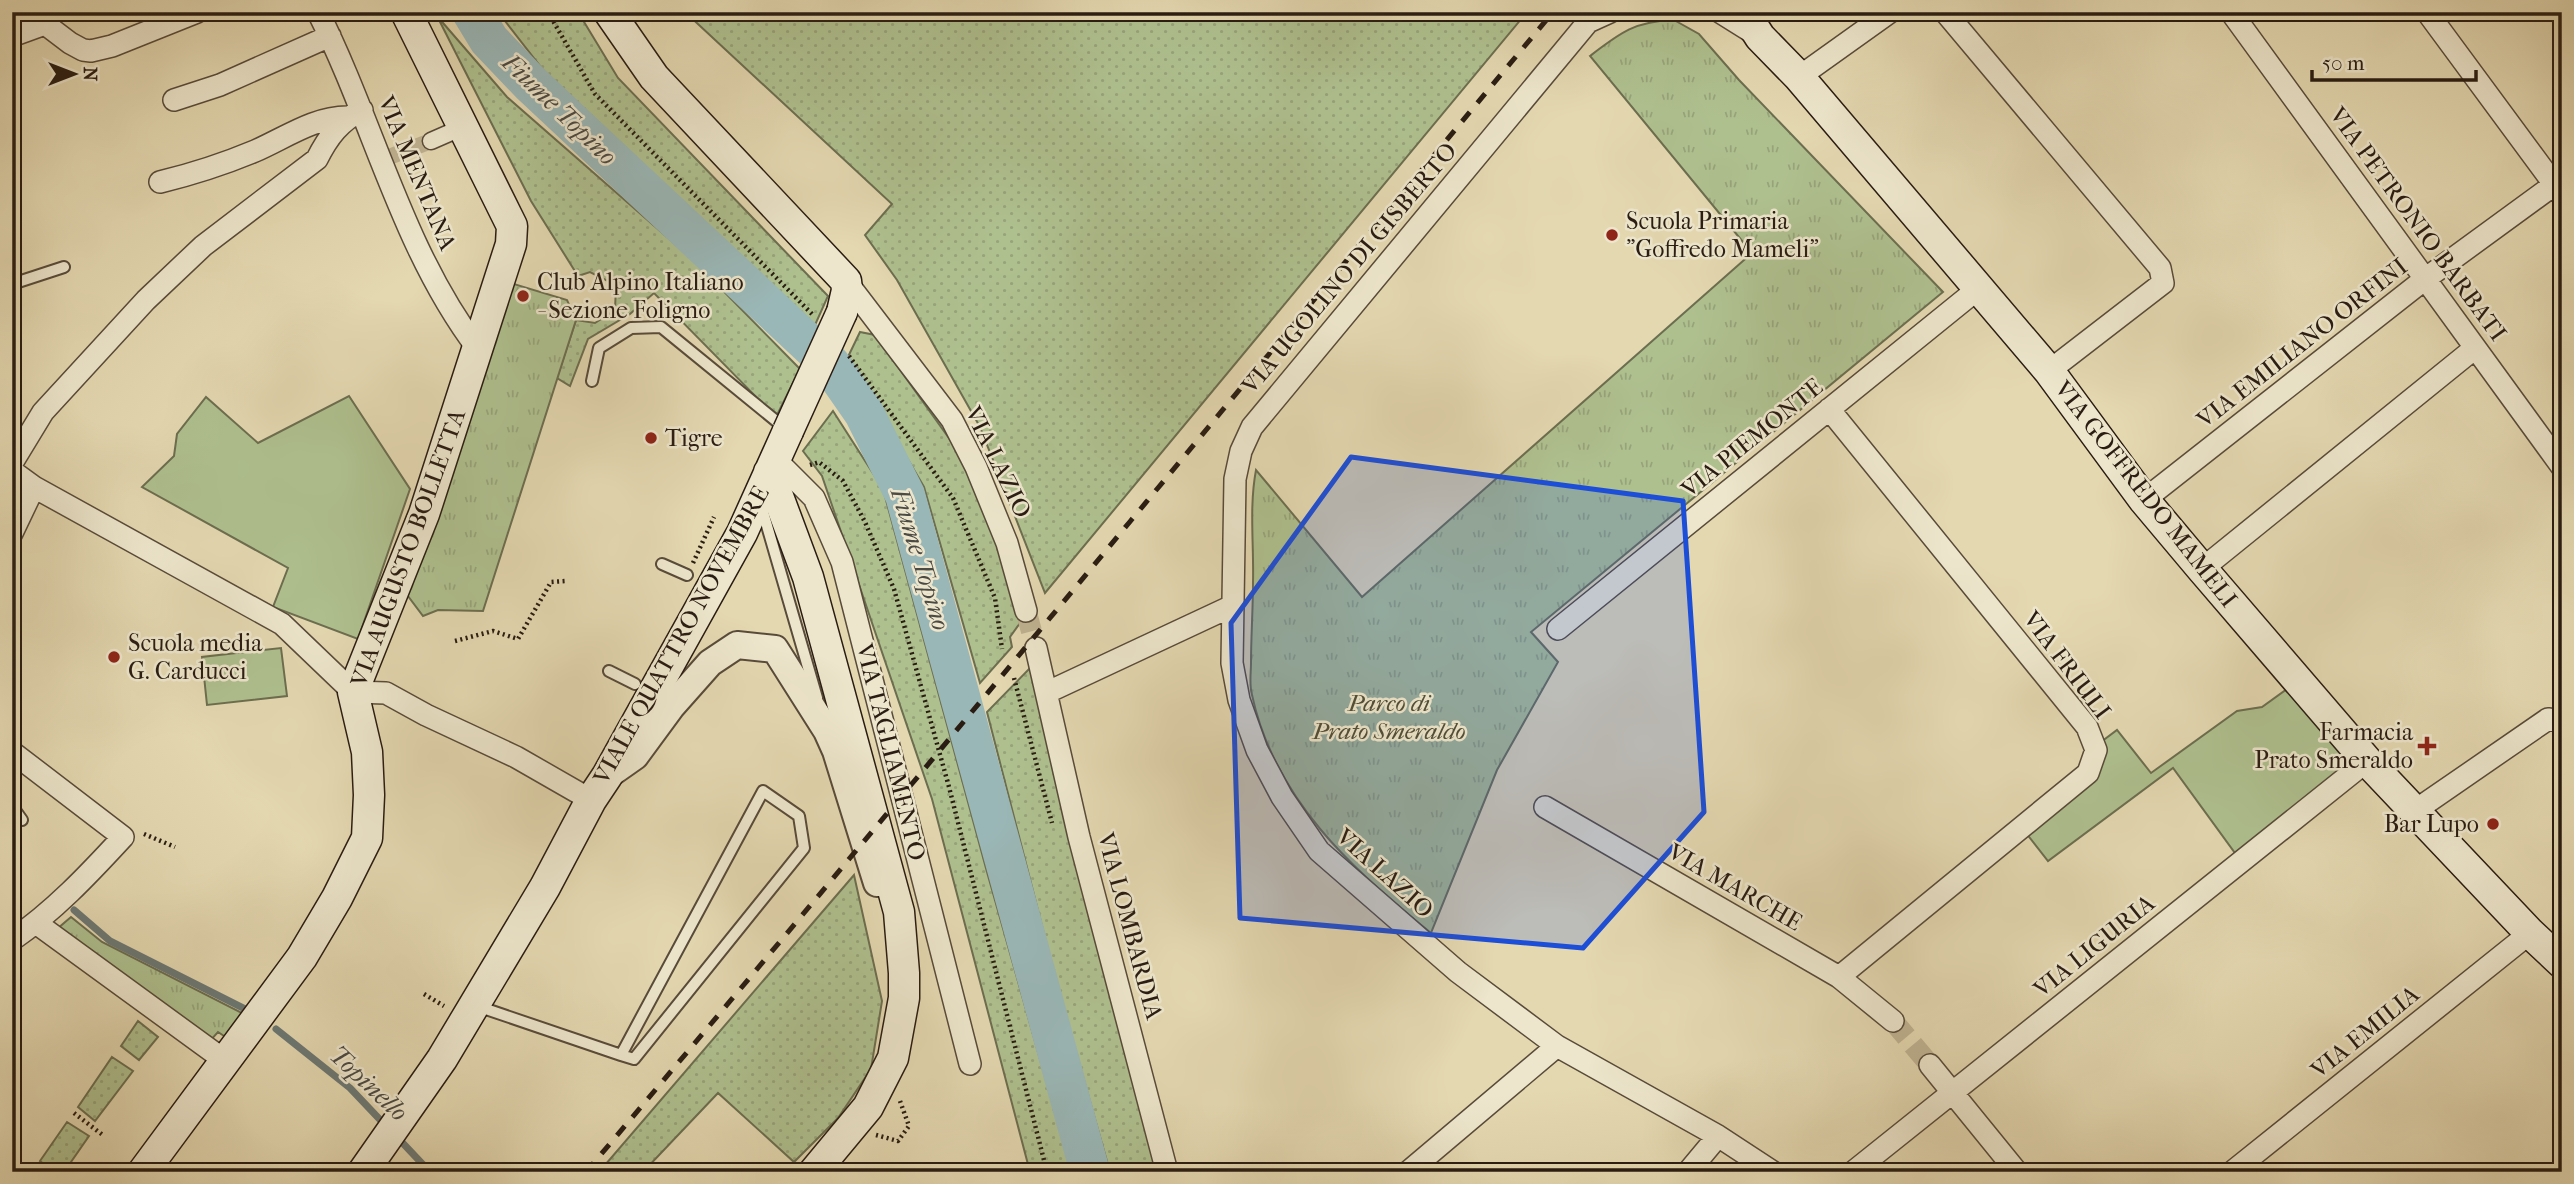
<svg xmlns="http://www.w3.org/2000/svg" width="2574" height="1184" viewBox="0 0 2574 1184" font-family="'IM FELL French Canon',serif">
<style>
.grass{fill:url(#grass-dots);stroke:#6c6e50;stroke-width:2}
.park{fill:url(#park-tufts);stroke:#6c6e50;stroke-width:2}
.garden{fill:#afc08f;stroke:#6c6e50;stroke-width:2}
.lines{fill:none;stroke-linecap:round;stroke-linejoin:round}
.stream{stroke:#6d7975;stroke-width:7}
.river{stroke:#9ab7b7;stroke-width:40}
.pedestrian-tunnel{stroke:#bfb291;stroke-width:16;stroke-dasharray:16 8;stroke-linecap:butt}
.minor-tunnel{stroke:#bfb291;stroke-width:21;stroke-dasharray:21 10;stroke-linecap:butt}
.service-casing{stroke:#584b3a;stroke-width:14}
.pedestrian-casing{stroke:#584b3a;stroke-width:19}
.minor-casing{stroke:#584b3a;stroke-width:24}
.tertiary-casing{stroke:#584b3a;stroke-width:30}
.secondary-casing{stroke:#291c12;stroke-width:33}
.path{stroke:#291c12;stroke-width:4.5;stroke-dasharray:2 3.5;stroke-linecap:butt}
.service{stroke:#ede6cc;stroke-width:10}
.pedestrian{stroke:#ede6cc;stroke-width:16}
.minor{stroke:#ede6cc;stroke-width:21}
.tertiary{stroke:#ede6cc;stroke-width:26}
.secondary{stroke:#ede6cc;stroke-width:30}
.rail{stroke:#291c12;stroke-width:5;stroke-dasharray:12 12;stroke-linecap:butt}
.secondary-bridge-casing{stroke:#291c12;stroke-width:33;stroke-linecap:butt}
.secondary-bridge{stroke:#ede6cc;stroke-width:30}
.marked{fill:#1d4ed8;fill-opacity:0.2;stroke:#1d4ed8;stroke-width:5;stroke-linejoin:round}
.poi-dot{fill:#8f2418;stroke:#ede6cc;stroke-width:2.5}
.labels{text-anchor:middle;stroke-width:5;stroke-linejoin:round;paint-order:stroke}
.street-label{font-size:24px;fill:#291c12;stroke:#ede6cc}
.poi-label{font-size:24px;fill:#291c12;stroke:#ede6cc;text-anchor:start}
.park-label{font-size:24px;font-style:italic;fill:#514d38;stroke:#ede6cc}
.water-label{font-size:26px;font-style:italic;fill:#4b4a44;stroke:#ede6cc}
</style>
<defs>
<pattern id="grass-dots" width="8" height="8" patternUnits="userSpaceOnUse" patternTransform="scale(1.75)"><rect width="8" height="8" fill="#afc08f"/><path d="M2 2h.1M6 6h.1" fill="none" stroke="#97a47a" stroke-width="1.8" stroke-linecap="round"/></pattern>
<pattern id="park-tufts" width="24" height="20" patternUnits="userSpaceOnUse" patternTransform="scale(1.75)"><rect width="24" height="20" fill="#afc08f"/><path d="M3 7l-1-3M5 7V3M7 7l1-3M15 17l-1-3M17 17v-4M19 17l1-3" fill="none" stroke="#97a47a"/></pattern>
</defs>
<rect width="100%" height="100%" fill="#e4d8b1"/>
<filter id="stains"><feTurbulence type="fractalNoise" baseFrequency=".00286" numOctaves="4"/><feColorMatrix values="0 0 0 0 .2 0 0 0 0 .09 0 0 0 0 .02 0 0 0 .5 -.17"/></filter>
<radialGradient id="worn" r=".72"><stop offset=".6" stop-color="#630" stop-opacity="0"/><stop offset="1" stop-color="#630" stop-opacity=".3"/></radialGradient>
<path class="grass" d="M 498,12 L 578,12 L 618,78 L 828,296 L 815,325 L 551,80 Z
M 685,12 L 1527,12 L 1045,593 L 980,427 L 897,280 L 865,235 L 892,204 Z
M 437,16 L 507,97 L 691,258 L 800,369 L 776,417 L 654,293 L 630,314 L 588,339 L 570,386 L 557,378 L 576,320 L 595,323 L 615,310 L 616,285 L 590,272 L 578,276 L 531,201 Z
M 860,332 L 875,335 L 956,448 L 1004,555 L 1020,623 L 1010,637 L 1012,647 L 980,683 L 924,487 L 871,396 L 846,361 Z
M 833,411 L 883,489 L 987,872 L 1072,1172 L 1030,1172 L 932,799 L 822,476 L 803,451 Z
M 1033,665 L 1161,1172 L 1110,1172 L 1059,992 L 987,712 Z
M 854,875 L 882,1001 L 871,1069 L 838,1118 L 794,1162 L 718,1093 L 643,1172 L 599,1172 Z
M 138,1021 L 158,1037 L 139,1060 L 121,1046 Z
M 112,1057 L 133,1071 L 95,1121 L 78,1107 Z
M 67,1122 L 89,1136 L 64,1172 L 53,1172 L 40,1161 Z"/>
<path class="park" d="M 1674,20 L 1699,34 L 1739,80 L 1943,292 L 1531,632 L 1558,662 L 1497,770 L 1431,933 C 1352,870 1274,798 1252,695 C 1249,685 1251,673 1251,663 C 1251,636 1253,609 1253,582 C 1254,545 1249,507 1256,470 L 1362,597 L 1752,253 L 1590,56 C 1620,33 1635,21 1674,20 Z
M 504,281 L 567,300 L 576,320 L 483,611 L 438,610 L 423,616 L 402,588 Z
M 71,917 L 102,942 L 246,1015 L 227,1038 L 218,1032 L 209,1042 L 57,929 Z"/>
<path class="garden" d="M 349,396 L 410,489 L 358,639 L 273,607 L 288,568 L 142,487 L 174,456 L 177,434 L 206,397 L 258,443 Z
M 281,648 L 287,696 L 207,705 L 202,657 Z
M 2291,686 L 2356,760 L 2235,853 L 2173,768 L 2048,861 L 2026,833 L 2101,742 L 2117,730 L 2151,773 L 2237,711 L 2262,707 Z"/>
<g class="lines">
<path class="stream" d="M 74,910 L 110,941 L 249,1011
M 276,1029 L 350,1088 L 386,1126
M 397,1137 L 430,1172"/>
<path class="river" d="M 472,12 L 489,40 L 531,84 L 830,364 L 864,413 L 905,495 L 1090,1172"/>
<path class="pedestrian-tunnel" d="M 389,157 L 431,141"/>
<path class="minor-tunnel" d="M 1026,611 L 1036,648
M 1893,1021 L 1930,1065"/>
<g class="service-casing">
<path id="service" d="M 12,284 L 64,267
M 592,381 L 599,348 L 631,328 L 661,327 L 786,429
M 761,505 L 817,698
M 662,564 L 687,575
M 609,671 L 635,684
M 12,806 L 22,820
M 477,1006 L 621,1055 L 763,791 L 799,816 L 804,848 L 634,1059 L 621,1055"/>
</g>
<g class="pedestrian-casing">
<path id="pedestrian" d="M 431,141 L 463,127"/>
</g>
<g class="minor-casing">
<path id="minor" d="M 318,12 C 374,123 402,249 478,349
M 1610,12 L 1588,22 L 1252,427 L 1241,451 L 1235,479 L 1232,663 L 1239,700 L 1257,750 L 1282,797 L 1319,851 L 1458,972 L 1557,1046 L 1718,1136 L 1773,1172
M 1720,12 L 1752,32
M 1945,12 L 2160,268 L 2163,283 L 2049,371
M 2231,12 L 2562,467
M 2427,12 L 2562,195
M 12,36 L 45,24 L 70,43 L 83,50 L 91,51 L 112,46 L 197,12
M 1799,77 L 1890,12
M 174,100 L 220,85 L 330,36
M 160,182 C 193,174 224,164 255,151 C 285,138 314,117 347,117
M 846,281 L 952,420 L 976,467 L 1007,543 L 1026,611
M 1829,409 L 2087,727 L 2096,750 L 2088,773 L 1839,977
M 775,459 L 814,498 L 842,562 L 970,1064
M 12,463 L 43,412 L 146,300 L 203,246 L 317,159 C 328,137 340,121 362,110
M 12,471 L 34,487 L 282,624 L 353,692 L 386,693 L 426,715 L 516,757 L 591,800
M 2144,500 L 2425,279 L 2562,179
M 12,533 L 34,487
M 2202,569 L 2475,348
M 1558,629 L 1979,288
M 1036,648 L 1079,837 L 1167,1172
M 1048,692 L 1232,606
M 12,752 L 123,837 C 88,875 54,911 12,940
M 1545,807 L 1839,977 L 1893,1021
M 2416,810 L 2548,719 L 2562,721
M 36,923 L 224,1060
M 1930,1065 L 2017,1172
M 1408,1172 L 1557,1046
M 1688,1172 L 1718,1136
M 1853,1172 L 2367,761
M 2232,1172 L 2530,933"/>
</g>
<g class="tertiary-casing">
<path id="tertiary" d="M 608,775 L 635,756 L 671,707 L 710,663 L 737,645 L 775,649 L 827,731 L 836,751 L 877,883"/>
</g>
<g class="secondary-casing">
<path id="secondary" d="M 609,12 L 654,77 L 846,281 L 847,290 L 842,312
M 1744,12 L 1760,37 L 1799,77 L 2049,371 L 2144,500 L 2202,569 L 2367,761 L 2530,933 L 2562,963
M 769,472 L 808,577 L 899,912 L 904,973 L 904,998 L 893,1058 L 868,1107 L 814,1172
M 143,1172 L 302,957 L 337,898 L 367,838 L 369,795 L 367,752 L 353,692 L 424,514 L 511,244 L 512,226 L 406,12
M 363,1172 L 442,1059 L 545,887 L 591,800 L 607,776 L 742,533 L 788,431"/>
</g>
<path class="path" d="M 548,12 L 595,94 L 813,315
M 849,356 L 953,498 L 995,598 L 1002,649
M 810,465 L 819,462 L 843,481 L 865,522 L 894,589 L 949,787 L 1047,1172
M 693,563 L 714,517
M 455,641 L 493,631 L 518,639 L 551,582 L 566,581
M 1014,678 L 1052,823
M 144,834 L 175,847
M 424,994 L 444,1006
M 74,1113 L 104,1136
M 876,1135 L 898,1141 L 909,1126 L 900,1101"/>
<use href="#service" class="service"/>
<use href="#pedestrian" class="pedestrian"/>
<use href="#minor" class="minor"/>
<use href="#tertiary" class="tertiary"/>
<use href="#secondary" class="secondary"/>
<path class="rail" d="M 586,1172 C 911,788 1231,399 1553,12"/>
<g class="secondary-bridge-casing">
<path id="secondary-bridge" d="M 788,431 L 842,312"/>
</g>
<use href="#secondary-bridge" class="secondary-bridge"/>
</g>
<path class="marked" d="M 1351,457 L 1683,501 L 1704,812 L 1583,948 L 1240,918 L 1231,623 Z"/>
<g class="poi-dot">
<circle cx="1612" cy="235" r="7"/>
<circle cx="523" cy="296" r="7"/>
<circle cx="651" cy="438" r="7"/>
<circle cx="114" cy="657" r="7"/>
<path d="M2423.5 735.5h7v7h7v7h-7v7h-7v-7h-7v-7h7z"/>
<circle cx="2493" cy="824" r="7"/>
</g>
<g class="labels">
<g class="street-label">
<text transform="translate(417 173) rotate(67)" y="8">VIA MENTANA</text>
<text transform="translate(2418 224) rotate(54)" y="8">VIA PETRONIO BARBATI</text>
<text transform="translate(1349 268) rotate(-50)" y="8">VIA UGOLINO DI GISBERTO</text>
<text transform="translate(2302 343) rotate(-38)" y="8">VIA EMILIANO ORFINI</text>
<text transform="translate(1752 438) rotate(-39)" y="8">VIA PIEMONTE</text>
<text transform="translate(998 462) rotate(64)" y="8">VIA LAZIO</text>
<text transform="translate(2146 494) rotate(52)" y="8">VIA GOFFREDO MAMELI</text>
<text transform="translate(408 548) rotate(-70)" y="8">VIA AUGUSTO BOLLETTA</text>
<text transform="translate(681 635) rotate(-61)" y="8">VIALE QUATTRO NOVEMBRE</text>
<text transform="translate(2067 665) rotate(53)" y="8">VIA FRIULI</text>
<text transform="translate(891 752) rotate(76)" y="8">VIA TAGLIAMENTO</text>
<text transform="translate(1385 873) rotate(42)" y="8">VIA LAZIO</text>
<text transform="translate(1735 887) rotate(30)" y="8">VIA MARCHE</text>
<text transform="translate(1130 926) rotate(75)" y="8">VIA LOMBARDIA</text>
<text transform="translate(2094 946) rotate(-39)" y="8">VIA LIGURIA</text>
<text transform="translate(2365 1032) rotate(-39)" y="8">VIA EMILIA</text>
</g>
<g class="poi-label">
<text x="1626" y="229">Scuola Primaria<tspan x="1626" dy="28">"Goffredo Mameli"</tspan></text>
<text x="537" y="290">Club Alpino Italiano<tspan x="537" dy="28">- Sezione Foligno</tspan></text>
<text x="665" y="446">Tigre</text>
<text x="128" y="651">Scuola media<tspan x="128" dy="28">G. Carducci</tspan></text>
<text x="2413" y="740" text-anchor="end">Farmacia<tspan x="2413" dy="28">Prato Smeraldo</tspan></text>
<text x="2479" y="832" text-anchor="end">Bar Lupo</text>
</g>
<g class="park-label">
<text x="1389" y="711">Parco di<tspan x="1389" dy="28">Prato Smeraldo</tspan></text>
</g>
<g class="water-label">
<text transform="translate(560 109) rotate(44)" y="9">Fiume Topino</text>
<text transform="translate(921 559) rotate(73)" y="9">Fiume Topino</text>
<text transform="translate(369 1083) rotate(43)" y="9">Topinello</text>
</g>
</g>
<rect width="2574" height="1184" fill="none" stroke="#e4d8b1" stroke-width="42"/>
<rect x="14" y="14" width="2546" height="1156" fill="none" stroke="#291c12" stroke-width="3.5"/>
<rect x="21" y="21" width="2532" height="1142" fill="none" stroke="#291c12" stroke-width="2"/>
<g transform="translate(74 74) rotate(90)" stroke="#ede6cc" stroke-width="5" paint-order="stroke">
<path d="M0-5L12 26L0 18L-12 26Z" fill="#291c12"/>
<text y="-10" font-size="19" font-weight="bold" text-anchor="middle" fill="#291c12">N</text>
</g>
<path d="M2312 70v10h164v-10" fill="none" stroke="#291c12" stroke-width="3.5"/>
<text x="2322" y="70" font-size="21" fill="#291c12" stroke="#ede6cc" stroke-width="5" paint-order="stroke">50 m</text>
<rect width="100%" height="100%" filter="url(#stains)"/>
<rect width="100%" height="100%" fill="url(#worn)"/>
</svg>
